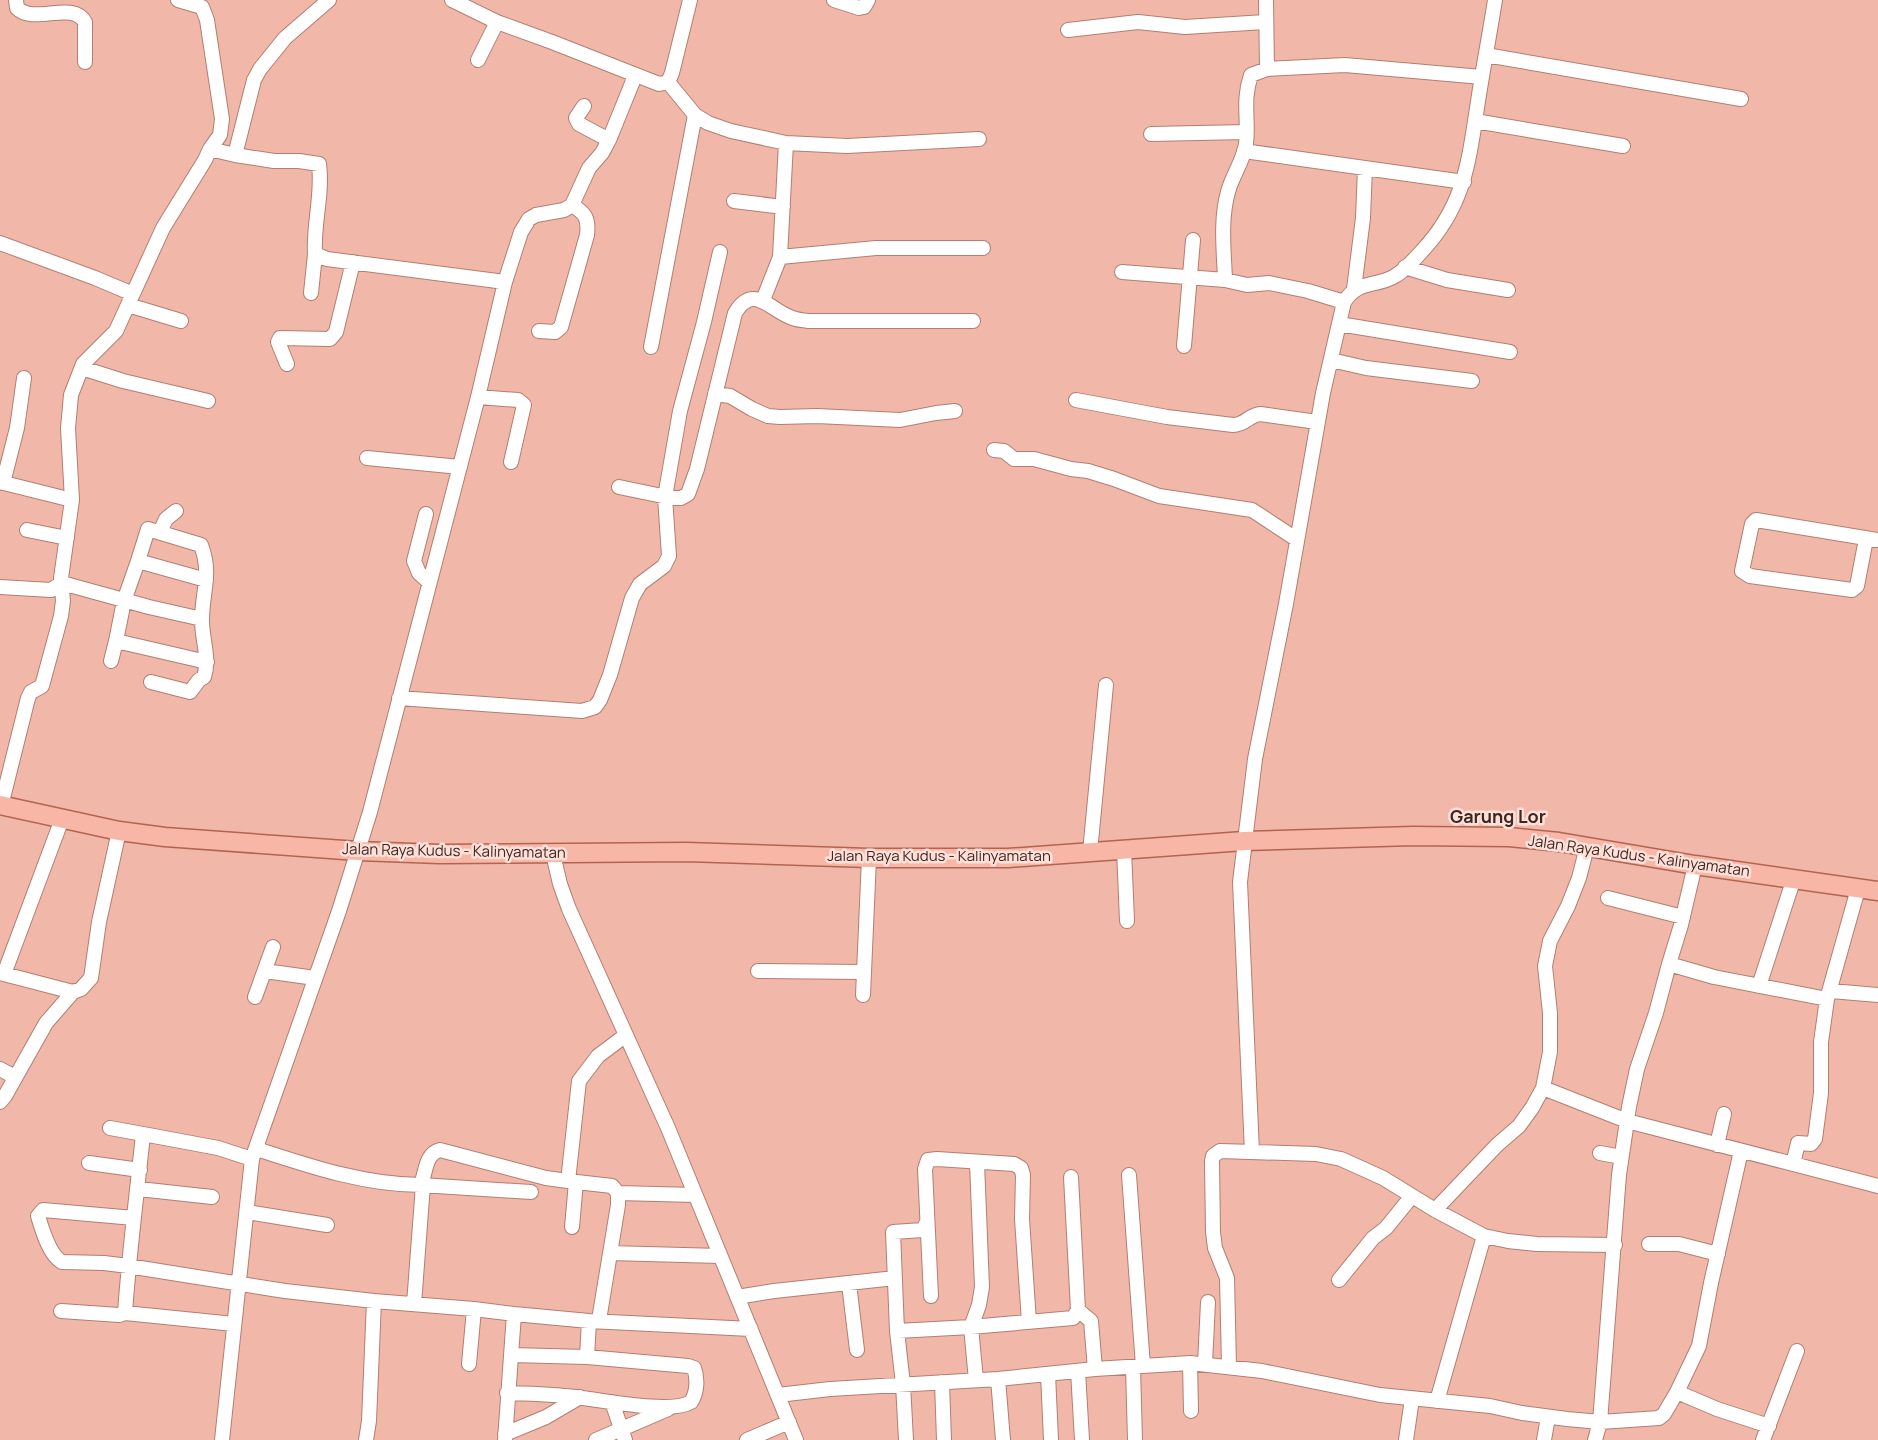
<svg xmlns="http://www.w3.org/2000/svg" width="1878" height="1440" viewBox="0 0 1878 1440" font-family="Manrope,sans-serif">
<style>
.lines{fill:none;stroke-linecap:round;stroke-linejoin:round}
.minor-casing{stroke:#b37e71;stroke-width:16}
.major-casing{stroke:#b36451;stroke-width:21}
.minor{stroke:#fff;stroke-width:14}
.major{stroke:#f7b6a6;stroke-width:18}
.labels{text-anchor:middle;stroke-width:5;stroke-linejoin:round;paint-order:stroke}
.street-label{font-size:15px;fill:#3d2722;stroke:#fee0d9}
.quarter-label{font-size:18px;font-weight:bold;fill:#3d2722;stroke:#fee0d9}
</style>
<rect width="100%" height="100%" fill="#f1b8a9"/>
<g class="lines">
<g class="minor-casing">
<path id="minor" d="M 16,0 L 17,8 C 34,25 72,0 85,22 L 85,62
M 178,0 L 202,7 L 207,20 L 222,119 L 220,135 L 210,149 L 235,155 L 254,80 L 260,69 L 285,38 L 329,0
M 452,0 L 497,22 L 552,42 L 659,84 L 668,82 L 672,73 L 690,0
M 834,0 L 859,8 L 864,7 L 868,0
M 1266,0 L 1267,69 L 1345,65 L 1482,77
M 1068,30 L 1138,22 L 1185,27 L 1265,22
M 1486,55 L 1741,99
M 478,60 L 497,22
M 1267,69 L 1251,75 C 1242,101 1249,120 1246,144 C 1243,162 1232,176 1228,192 C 1220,220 1224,251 1225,280 L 1247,285 L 1269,283 L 1308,291 L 1344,302
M 668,82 L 695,115 L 708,123 L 731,131 L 786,143 L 847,146 L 979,139
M 584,106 L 576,118 L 579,124 L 609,140
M 1475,121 L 1623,146
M 1151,134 L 1246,132
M 1244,151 L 1464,182
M 235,155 L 274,161 L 299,161 L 319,164 C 323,195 313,224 315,254 L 327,259 L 505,282
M 734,201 L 783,207
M 0,243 L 95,278 L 133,294
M 780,257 L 876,248 L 983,248
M 1405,267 L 1447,280 L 1508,290
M 1122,272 L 1225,280
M 1354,289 L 1363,218 L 1365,168
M 311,293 L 315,254
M 763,300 L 780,257 L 786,143
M 128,305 L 181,321
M 1339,324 L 1510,352
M 539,331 L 555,332 L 561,327 L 587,235 C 589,218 585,213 572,205
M 1184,346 L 1193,240
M 651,347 L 695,115
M 1331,360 L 1366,368 L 1472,381
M 287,364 L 278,342 L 280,338 L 330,339 L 336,332 L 353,262
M 82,368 L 123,381 L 208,401
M 715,394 L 730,396 L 752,409 L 768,416 L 780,417 L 817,416 L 900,420 L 936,413 L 955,411
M 478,397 L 518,400 L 524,405 L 511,462
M 1076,400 L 1167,417 L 1233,425 C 1245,425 1249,415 1260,414 L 1317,422
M 994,450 L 1004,451 L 1014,459 L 1034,459 L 1071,469 L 1088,471 L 1114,479 L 1159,496 L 1252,510 L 1296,539
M 367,458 L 460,467
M 0,482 L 72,500
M 3,483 L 17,428 L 24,378
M 619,487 L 672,498 L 681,498 L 688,494 L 697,469 L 735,313 C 753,283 769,309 790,317 C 796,320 802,320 808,321 L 973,321
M 426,514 L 414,561 L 419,573 L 429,582
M 27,530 L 67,538
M 160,532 L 166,519 L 176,511
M 1866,539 L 1857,586 L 1852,590 L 1750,576 L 1742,571 L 1752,524 L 1756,520 L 1878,540
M 138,561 L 124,601 L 116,641 L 207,662
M 62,583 L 149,607 L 202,619
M 0,587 L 51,590 L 62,583
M 111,661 L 116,641
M 151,682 L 190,692 L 199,680 L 204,677 C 210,658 202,640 202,620 C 202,592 212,574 201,545 L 148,529 L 138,561 L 206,580
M 399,698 L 582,711 L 595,707 L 600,700 L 610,675 L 632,598 L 640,584 L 664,566 L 669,556 L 665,497 L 680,411 L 704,322 L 720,252
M 1,806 L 28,698 L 31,692 L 42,686 L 61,616 L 63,601 L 61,578 L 72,500 L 68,428 L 71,395 L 83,364 L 116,331 L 163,228 L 205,160 L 210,149
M 1124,849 L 1127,921
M 1090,852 L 1106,685
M 553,854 L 560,884 L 569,909 L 668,1128 L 796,1440
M 1608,898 L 1683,917
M 1669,964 L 1714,977 L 1827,999 L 1858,889
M 265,971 L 315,978
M 758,971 L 864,972
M 0,973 L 73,992
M 4,974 L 62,819
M 1759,986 L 1794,878
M 1831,991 L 1878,995
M 863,995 L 869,858
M 255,997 L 273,947
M 0,1069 L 15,1077
M 1543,1088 L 1627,1121 L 1878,1186
M 0,1102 L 5,1096 L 46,1023 L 73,992 L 81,989 L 91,978 L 99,922 L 119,831
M 110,1128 L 143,1134
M 1717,1145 L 1724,1114
M 257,1149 C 309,1166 365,1185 421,1185 C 426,1172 425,1154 440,1150 L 546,1178 L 568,1181 L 579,1081 L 598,1056 L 626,1035
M 1252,1152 L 1240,882 L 1255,759 L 1286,604 L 1323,393 L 1344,302 C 1359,279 1374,288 1395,276 C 1405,270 1414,260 1422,251 C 1467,203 1469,157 1479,95 C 1484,63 1490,32 1495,0
M 1600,1153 L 1621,1157
M 89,1163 L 140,1170
M 1793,1164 L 1798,1143 L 1811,1144 L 1815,1139 L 1821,1093 L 1821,1042 L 1827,999
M 1129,1175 L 1143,1366
M 568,1181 L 612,1186 L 618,1193 L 618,1205 L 599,1320
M 421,1185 L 531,1192
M 139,1189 L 212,1197
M 618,1193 L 695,1195
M 1435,1210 L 1497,1145 L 1519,1126 L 1532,1108 L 1543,1088 L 1550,1052 L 1550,1013 L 1545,966 L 1550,941 L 1568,906 L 1579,878 L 1587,847
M 247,1212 L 327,1225
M 134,1218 L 43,1210 L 38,1216 C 42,1229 49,1255 62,1262 L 104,1263 L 128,1266 L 285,1291 L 374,1301 L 474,1309 L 514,1314 L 589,1321 L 751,1329
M 572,1227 L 576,1182
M 1649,1244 L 1679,1244 L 1718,1254
M 610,1253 L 720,1256
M 1339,1280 L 1373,1238 L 1386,1228 L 1412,1196
M 849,1284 L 857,1350
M 931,1296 L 925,1169 L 928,1160 L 937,1159 L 1014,1164 L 1021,1168 L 1023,1175 L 1022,1219 L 1029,1322
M 737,1297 L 774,1291 L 895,1278
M 414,1304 L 423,1185
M 1078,1310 L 1091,1321 L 1095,1369
M 61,1311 L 119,1315 L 125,1313 L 234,1324
M 125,1313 C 129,1253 137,1194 143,1134 L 218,1148 L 252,1159
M 897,1331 L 971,1327 L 1073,1318 L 1078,1310 L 1071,1177
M 587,1357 L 589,1321
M 1190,1363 L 1191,1411
M 469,1364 L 474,1309
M 1205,1364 L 1208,1302
M 1229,1366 L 1227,1278 L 1215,1248 L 1213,1232 L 1212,1161 L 1213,1156 L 1220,1151 L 1316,1154 L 1341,1159 L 1383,1178 L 1435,1210 L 1484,1236 L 1508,1241 L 1537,1244 L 1615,1245
M 1133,1367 L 1135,1440
M 1078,1371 L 1082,1440
M 1048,1374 L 1051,1440
M 998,1379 L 1003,1440
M 976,1380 L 971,1327 L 979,1305 L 982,1287 L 977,1163
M 942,1382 L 944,1440
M 1677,1392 L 1717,1409 L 1769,1426
M 507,1393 C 532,1394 557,1394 582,1398 C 607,1401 671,1414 691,1402 C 697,1393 698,1379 694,1368 L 688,1366 L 587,1357 L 511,1355
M 778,1395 L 830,1389 L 998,1379 L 1095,1369 L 1190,1363 L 1262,1371 L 1380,1395 L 1490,1406 L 1522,1413 L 1567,1419 L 1600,1422 L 1659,1418 L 1664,1414 L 1677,1392 L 1699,1346 L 1711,1283 L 1741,1151
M 1437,1401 L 1484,1236
M 612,1402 L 625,1440
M 505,1434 L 546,1417 L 580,1397
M 222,1440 L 252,1159 L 339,911 L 370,812 L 478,397 L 505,282 L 521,232 L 529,219 L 536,215 L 564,210 L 572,205 L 589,168 L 602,153 L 609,140 L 635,76
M 366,1440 L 369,1421 L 374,1301
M 505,1440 L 514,1314
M 596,1440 L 668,1409
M 747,1440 L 789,1422
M 906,1440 L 903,1384 L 897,1331 L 893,1232 L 923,1230 L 927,1222
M 1406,1440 L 1412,1399
M 1544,1440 L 1548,1417
M 1595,1440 L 1600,1422 L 1619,1175 L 1629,1107 L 1637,1069 L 1656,1013 L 1669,964 L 1681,925 L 1695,865
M 1763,1440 L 1797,1351"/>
</g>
<g class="major-casing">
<path id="major" d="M 0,805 L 119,831 L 165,837 L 358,851 L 440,854 L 686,852 L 869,858 L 1008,858 L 1244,841 L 1413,836 L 1509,837 L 1559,842 L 1695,865 L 1878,891"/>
</g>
<use href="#minor" class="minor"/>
<use href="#major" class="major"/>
</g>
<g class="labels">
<g class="street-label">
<text transform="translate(454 851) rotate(1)" y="5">Jalan Raya Kudus - Kalinyamatan</text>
<text x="939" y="861">Jalan Raya Kudus - Kalinyamatan</text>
<text transform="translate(1639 856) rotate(8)" y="5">Jalan Raya Kudus - Kalinyamatan</text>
</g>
<g class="quarter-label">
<text x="1498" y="823">Garung Lor</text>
</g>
</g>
</svg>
